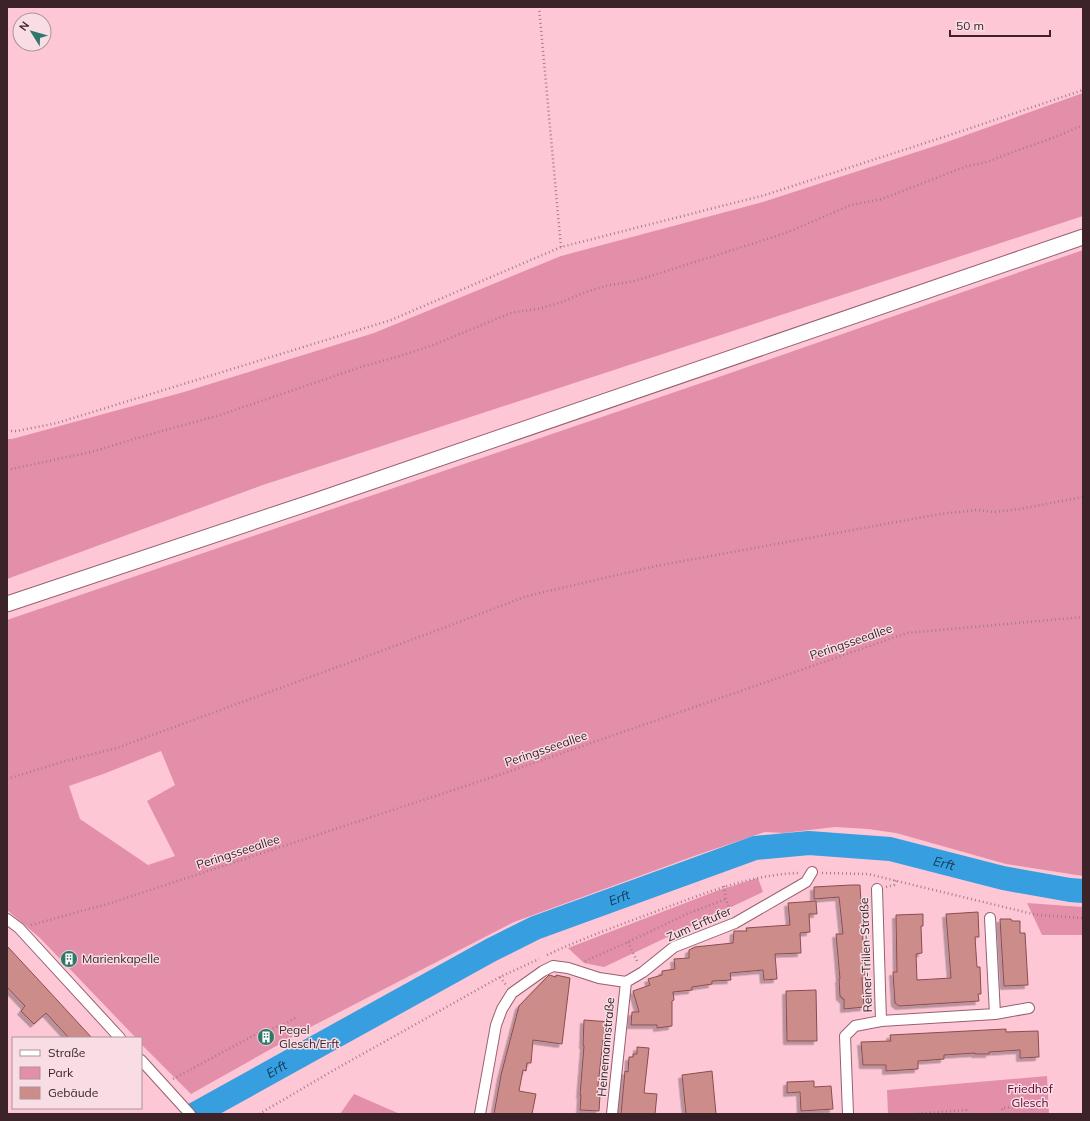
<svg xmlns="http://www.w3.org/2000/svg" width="1090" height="1121" viewBox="0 0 1090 1121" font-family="Mulish,sans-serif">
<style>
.green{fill:#e48fa9;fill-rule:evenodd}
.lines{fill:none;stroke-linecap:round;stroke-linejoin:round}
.river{stroke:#379fe0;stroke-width:24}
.building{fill:#cc8c8a;stroke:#894e4e;filter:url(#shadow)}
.minor-casing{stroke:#995f70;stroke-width:12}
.secondary-casing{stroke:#995f70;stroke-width:17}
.path{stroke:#a57c88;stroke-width:2.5;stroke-dasharray:1 3;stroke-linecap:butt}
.minor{stroke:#fff;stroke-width:10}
.secondary{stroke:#fff;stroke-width:15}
.labels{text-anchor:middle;stroke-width:3;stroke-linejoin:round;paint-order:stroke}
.street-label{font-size:12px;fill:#3c232a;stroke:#f8dde4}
.poi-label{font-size:12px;fill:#3c232a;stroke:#f8dde4;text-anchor:start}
.park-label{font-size:12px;fill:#660332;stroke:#f8dde4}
.water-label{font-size:13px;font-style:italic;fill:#103a55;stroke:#f8dde4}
</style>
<defs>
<filter id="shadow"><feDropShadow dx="-3.5" dy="3.5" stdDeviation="0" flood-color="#0004"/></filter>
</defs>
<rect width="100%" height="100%" fill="#fdc7d6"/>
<path class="green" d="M 1083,93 L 1083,216 L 263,485 L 7,579 L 7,439 L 12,439 L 184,392 L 374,333 L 561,256 L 763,202 L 944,143 Z
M 1083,250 L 1083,876 L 1006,864 L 896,833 L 868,829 L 835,827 L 784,833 L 765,832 L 694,856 L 514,922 L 303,1031 L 191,1094 L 141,1044 L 141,1038 L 136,1038 L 40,938 L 7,910 L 7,620 L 713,379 ZM 161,751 L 175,785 L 147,801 L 175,856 L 148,865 L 80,819 L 69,786 L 106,773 Z
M 758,878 L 763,892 L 604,967 L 584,963 L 568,948 L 719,890 Z
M 1027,903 L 1083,907 L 1083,935 L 1042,935 Z
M 1047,1076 L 1049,1114 L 888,1114 L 887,1090 Z
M 354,1094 L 400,1114 L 340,1114 Z"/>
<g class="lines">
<path class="river" id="s1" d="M 195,1114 L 491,950 L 535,928 L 755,848 L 809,843 L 890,849 L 1003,878 L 1070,890 L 1083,891"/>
</g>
<path class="building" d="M 851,885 L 860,885 L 865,978 L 862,978 L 864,1007 L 844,1009 L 844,999 L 842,999 L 842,997 L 840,997 L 839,979 L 840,979 L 836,934 L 843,934 L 839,897 L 814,899 L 814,887 Z
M 816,901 L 817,914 L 809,914 L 810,932 L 800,933 L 801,953 L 775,954 L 777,979 L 764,980 L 763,970 L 730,973 L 731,980 L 712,981 L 712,984 L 692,987 L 692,990 L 673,992 L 674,1000 L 672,1001 L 672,1026 L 657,1028 L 657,1025 L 631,1025 L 632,1012 L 639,1012 L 633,991 L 650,985 L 648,979 L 662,975 L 662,971 L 675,969 L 674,959 L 689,958 L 689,950 L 695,947 L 733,943 L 734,931 L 747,931 L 746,928 L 790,925 L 788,903 Z
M 978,912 L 979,937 L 975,937 L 977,967 L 980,967 L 981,994 L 978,994 L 979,1001 L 899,1006 L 895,1003 L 893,972 L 897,972 L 896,915 L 923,914 L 923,926 L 921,926 L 922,953 L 916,954 L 917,980 L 951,978 L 946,914 Z
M 1000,919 L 1011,919 L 1012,921 L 1020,921 L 1020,933 L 1025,933 L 1028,985 L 1004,986 Z
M 7,946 L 46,988 L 92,1038 L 69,1038 L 46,1013 L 34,1024 L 21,1011 L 25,1006 L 7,987 Z
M 549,975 L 556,977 L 556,975 L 570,978 L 562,1044 L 533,1040 L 531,1063 L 527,1063 L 526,1071 L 523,1070 L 519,1091 L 536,1094 L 532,1114 L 494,1114 L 501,1075 L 519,1006 Z
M 816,990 L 817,1041 L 787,1041 L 786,991 Z
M 584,1020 L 611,1022 L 609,1041 L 603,1040 L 597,1095 L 600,1095 L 599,1111 L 580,1110 L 581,1095 L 580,1095 L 584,1046 L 583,1045 Z
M 1006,1029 L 1006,1032 L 1038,1031 L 1039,1057 L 1020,1058 L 1020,1050 L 989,1052 L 989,1054 L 975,1054 L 975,1053 L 944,1055 L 944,1059 L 918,1061 L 918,1069 L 886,1071 L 886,1065 L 863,1065 L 861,1042 L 891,1041 L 890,1035 Z
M 637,1047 L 649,1048 L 644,1093 L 657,1094 L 655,1114 L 621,1114 L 625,1071 L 628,1072 L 629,1057 L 633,1057 L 633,1054 L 637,1054 Z
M 712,1071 L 716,1114 L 686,1114 L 682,1075 Z
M 814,1081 L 814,1087 L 831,1086 L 833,1109 L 801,1111 L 800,1092 L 787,1093 L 787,1082 Z"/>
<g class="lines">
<g class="minor-casing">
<path id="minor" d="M 877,889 L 881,1021
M 990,918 L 995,1014
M 7,919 L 19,928 L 120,1038
M 141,1060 L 190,1114
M 480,1114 L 496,1025 L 502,1009 L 512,993 L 543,971 L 553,966 L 568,968 L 599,978 L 626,982 L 643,972 L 674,947 L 735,923 L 806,882 L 812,872
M 612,1114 L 626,982
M 848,1114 L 845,1036 L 855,1026 L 881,1021 L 995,1014 L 1029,1008"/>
</g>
<g class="secondary-casing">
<path id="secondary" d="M 7,604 L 318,500 L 1083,237"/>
</g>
<path class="path" d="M 539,7 L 561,247
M 7,431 L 17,431 L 57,423 L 391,320 L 561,247 L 765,195 L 962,131 L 1083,90
M 7,470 L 95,451 L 137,438 L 220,415 L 364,366 L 400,356 L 433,345 L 511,313 L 542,308 L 562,302 L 583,293 L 605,286 L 635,281 L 786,233 L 851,205 L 882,199 L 967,166 L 987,162 L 1013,152 L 1058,136 L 1083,125
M 7,779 L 62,762 L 117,748 L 438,630 L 527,596 L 656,566 L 940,514 L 977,510 L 994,512 L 1020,509 L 1083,497
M 822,873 L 868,874 L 1037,915 L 1083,918
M 724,886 L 726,899 L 731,913
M 886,887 L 894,885 L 896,880
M 31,925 L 111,903 L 508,772 L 907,633 L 1083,617
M 628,942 L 638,963
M 547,955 C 583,938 620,925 657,911 C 703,894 748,875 798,873
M 585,961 L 628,942 L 687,914 L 726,899
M 500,977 L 506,985
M 173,1079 L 260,1032 L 283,1025 L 297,1017
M 259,1114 L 334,1070 L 500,977 L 539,959
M 914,1114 L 966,1110 L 967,1114
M 1002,1114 L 1002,1108 L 1032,1105 L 1032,1114"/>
<use href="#minor" class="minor"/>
<use href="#secondary" class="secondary"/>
</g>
<defs>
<g id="building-disc" transform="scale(0.9)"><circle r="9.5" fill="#31766b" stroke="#f8dde4"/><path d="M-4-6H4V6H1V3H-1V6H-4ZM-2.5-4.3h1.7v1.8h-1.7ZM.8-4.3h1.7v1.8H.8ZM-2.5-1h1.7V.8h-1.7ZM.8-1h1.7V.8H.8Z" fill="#fff"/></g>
</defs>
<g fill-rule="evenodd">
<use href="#building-disc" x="69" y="959"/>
<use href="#building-disc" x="266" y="1037"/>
</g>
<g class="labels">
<g class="street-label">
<text transform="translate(851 642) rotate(-19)" y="4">Peringsseeallee</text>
<text transform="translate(546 749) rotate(-19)" y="4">Peringsseeallee</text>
<text transform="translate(238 852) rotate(-18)" y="4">Peringsseeallee</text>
<text transform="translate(699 924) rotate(-24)" y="4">Zum Erftufer</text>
<text transform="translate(866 955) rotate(-92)" y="4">Reiner-Trillen-Straße</text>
<text transform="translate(606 1047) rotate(-85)" y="4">Heinemannstraße</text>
</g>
<g class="poi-label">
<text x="82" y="963">Marienkapelle</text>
<text x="279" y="1034">Pegel<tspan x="279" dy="14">Glesch/Erft</tspan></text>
</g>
<g class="park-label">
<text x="1030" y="1093">Friedhof<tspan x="1030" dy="14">Glesch</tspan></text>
</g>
<g class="water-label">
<text dy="5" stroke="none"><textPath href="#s1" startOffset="813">Erft</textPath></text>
<text dy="5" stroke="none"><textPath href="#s1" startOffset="477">Erft</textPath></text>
<text dy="5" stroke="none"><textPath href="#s1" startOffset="93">Erft</textPath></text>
</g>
</g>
<rect width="1090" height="1121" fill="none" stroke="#3c232a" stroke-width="16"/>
<rect x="12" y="1037" width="130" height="72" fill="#f8dde4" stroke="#ad939a"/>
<rect x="20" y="1050" width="20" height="6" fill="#ffffff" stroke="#ad939a"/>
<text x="48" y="1057" font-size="12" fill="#3c232a">Straße</text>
<rect x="20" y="1067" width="20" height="12" fill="#e48fa9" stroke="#ad939a"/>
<text x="48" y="1077" font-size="12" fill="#3c232a">Park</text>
<rect x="20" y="1087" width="20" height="12" fill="#cc8c8a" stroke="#ad939a"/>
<text x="48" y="1097" font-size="12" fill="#3c232a">Gebäude</text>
<g transform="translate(32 32) rotate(307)"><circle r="19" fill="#f8dde4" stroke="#ad939a"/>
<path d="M0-3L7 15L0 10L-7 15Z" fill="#31766b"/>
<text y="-6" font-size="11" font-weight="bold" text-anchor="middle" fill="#3c232a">N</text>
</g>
<path d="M950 30v6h100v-6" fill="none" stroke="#3c232a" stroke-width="2"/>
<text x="956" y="30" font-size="12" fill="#3c232a" stroke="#f8dde4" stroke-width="3" paint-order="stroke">50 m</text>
</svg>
